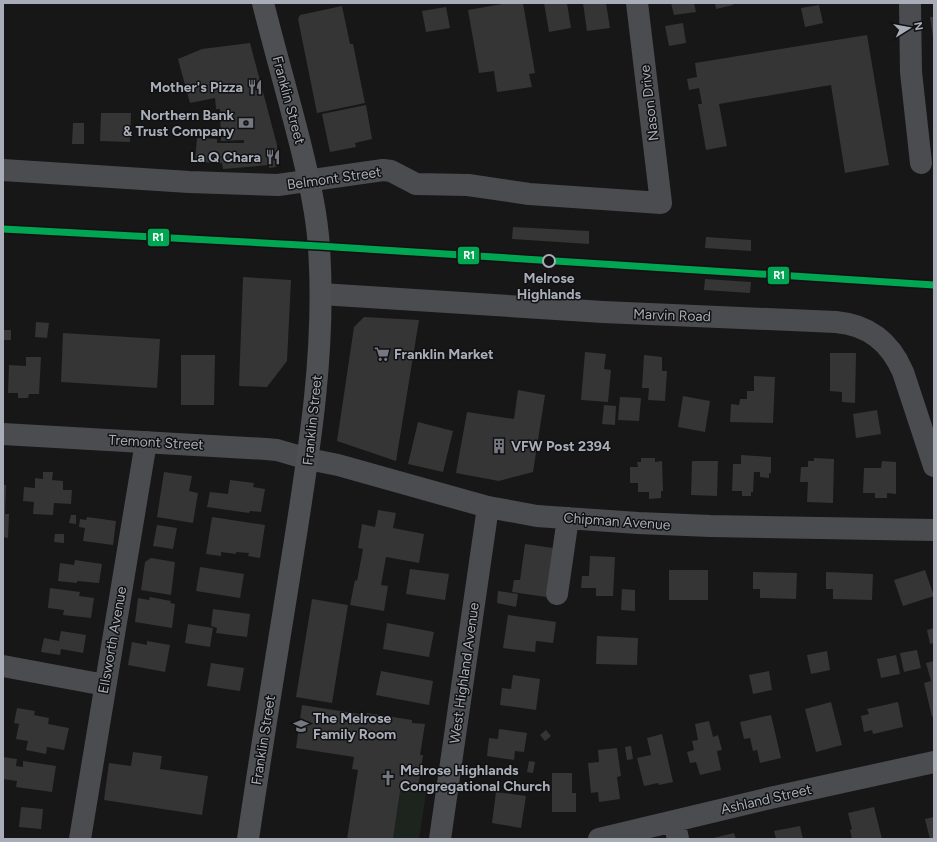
<svg xmlns="http://www.w3.org/2000/svg" width="937" height="842" viewBox="0 0 937 842" font-family="Figtree,sans-serif">
<style>
.green{fill:#1d241e}
.building{fill:#353536}
.lines{fill:none;stroke-linecap:round;stroke-linejoin:round}
.minor{stroke:#4b4c50;stroke-width:22}
.tertiary{stroke:#4b4c50;stroke-width:22}
.primary{stroke:#4d4f52;stroke-width:22}
.rail-1-casing{stroke:#111113;stroke-width:10}
.rail-1{stroke:#00a651;stroke-width:7}
.stop-dot{fill:#111113;stroke:#a8adb8;stroke-width:2}
.labels{text-anchor:middle;stroke-width:3;stroke-linejoin:round;paint-order:stroke}
.poi-label{font-size:14px;font-weight:bold;fill:#a8adb8;stroke:#111113;text-anchor:start}
.street-label{font-size:14px;fill:#a8adb8;stroke:#111113}
.stop-label{font-size:14px;font-weight:bold;fill:#a8adb8;stroke:#111113}
.line-badge{stroke:#111113;stroke-width:1.5}
.badge-label{font-size:11px;text-anchor:middle;font-weight:bold;fill:#fff}
</style>
<rect width="100%" height="100%" fill="#171717"/>
<path class="green" d="M 401,785 L 418,788 L 418,785 L 427,787 L 419,839 L 393,839 Z"/>
<path class="building" d="M 508,3 L 523,3 L 535,73 L 529,74 L 532,87 L 497,92 L 494,71 L 479,73 L 468,10 Z
M 544,3 L 567,3 L 571,28 L 549,32 Z
M 583,3 L 606,3 L 610,28 L 587,31 Z
M 671,3 L 694,3 L 696,12 L 674,15 Z
M 715,3 L 733,3 L 733,5 L 716,9 Z
M 819,5 L 823,23 L 805,27 L 801,8 Z
M 342,6 L 350,44 L 353,44 L 365,103 L 317,113 L 298,19 L 300,15 Z
M 446,7 L 450,28 L 426,32 L 422,11 Z
M 930,17 L 934,17 L 934,37 L 933,37 Z
M 683,23 L 686,43 L 669,46 L 665,26 Z
M 867,35 L 889,165 L 845,173 L 831,85 L 719,104 L 727,146 L 706,150 L 698,104 L 702,104 L 699,88 L 689,90 L 687,79 L 697,77 L 695,63 Z
M 250,43 L 277,145 L 278,163 L 276,167 L 269,168 L 269,165 L 223,169 L 222,163 L 195,162 L 197,138 L 217,139 L 217,143 L 244,143 L 244,140 L 221,141 L 220,109 L 216,109 L 215,98 L 190,103 L 178,59 L 202,49 Z
M 366,105 L 372,139 L 355,143 L 356,147 L 330,152 L 322,114 Z
M 101,113 L 131,113 L 130,142 L 100,141 Z
M 73,123 L 84,123 L 84,144 L 72,144 Z
M 513,227 L 589,231 L 589,244 L 512,239 Z
M 706,237 L 751,240 L 751,251 L 705,248 Z
M 243,277 L 291,280 L 287,361 L 267,387 L 239,386 Z
M 705,279 L 751,282 L 750,293 L 704,290 Z
M 364,317 L 419,320 L 396,461 L 337,441 L 354,327 Z
M 36,322 L 49,323 L 47,338 L 35,337 Z
M 4,330 L 11,330 L 11,340 L 4,340 Z
M 63,333 L 160,339 L 157,388 L 61,382 Z
M 585,352 L 606,354 L 604,369 L 611,370 L 608,402 L 581,400 Z
M 830,353 L 856,353 L 855,403 L 842,402 L 842,392 L 830,391 Z
M 181,355 L 215,355 L 214,405 L 181,405 Z
M 644,355 L 662,357 L 662,371 L 667,371 L 665,401 L 648,400 L 649,388 L 642,388 Z
M 26,357 L 41,357 L 39,394 L 29,394 L 28,398 L 18,398 L 18,393 L 8,393 L 9,365 L 26,366 Z
M 754,376 L 775,377 L 773,423 L 730,422 L 731,404 L 739,405 L 740,399 L 747,399 L 747,391 L 754,391 Z
M 518,390 L 545,395 L 533,472 L 499,481 L 456,473 L 467,412 L 514,419 Z
M 683,396 L 710,401 L 705,432 L 678,427 Z
M 620,397 L 641,398 L 639,421 L 618,420 Z
M 604,405 L 616,406 L 615,425 L 602,424 Z
M 877,410 L 881,434 L 856,438 L 853,414 Z
M 418,422 L 453,431 L 443,472 L 408,464 Z
M 741,455 L 771,457 L 771,473 L 769,473 L 769,478 L 760,477 L 760,472 L 754,472 L 753,492 L 751,492 L 751,496 L 742,496 L 742,491 L 732,491 L 733,464 L 741,464 Z
M 641,458 L 655,458 L 655,462 L 662,461 L 663,491 L 661,491 L 661,498 L 649,499 L 649,492 L 638,492 L 638,483 L 630,483 L 630,467 L 638,467 L 637,462 L 641,462 Z
M 814,458 L 834,459 L 833,503 L 807,502 L 808,482 L 800,482 L 801,467 L 808,467 L 808,461 L 814,461 Z
M 692,461 L 718,461 L 717,496 L 691,495 Z
M 882,461 L 896,462 L 896,494 L 887,493 L 887,498 L 875,498 L 875,493 L 863,493 L 864,468 L 881,468 Z
M 43,472 L 53,472 L 52,480 L 63,481 L 63,490 L 72,490 L 71,504 L 54,503 L 53,515 L 33,514 L 34,502 L 23,501 L 24,487 L 35,488 L 35,478 L 43,479 Z
M 164,472 L 192,476 L 189,491 L 198,493 L 193,523 L 157,517 Z
M 230,480 L 254,483 L 253,487 L 265,489 L 261,512 L 250,511 L 249,513 L 207,507 L 210,492 L 228,494 Z
M 3,485 L 6,485 L 5,514 L 9,514 L 8,538 L 3,537 Z
M 378,510 L 396,513 L 393,528 L 424,534 L 419,563 L 386,557 L 381,585 L 388,586 L 384,611 L 350,605 L 355,580 L 357,581 L 363,549 L 358,548 L 362,524 L 375,527 Z
M 71,515 L 76,515 L 76,524 L 69,523 Z
M 87,517 L 116,521 L 113,545 L 83,541 L 85,528 L 79,527 L 80,519 L 86,520 Z
M 212,517 L 265,525 L 260,558 L 248,556 L 249,553 L 236,552 L 236,554 L 221,552 L 221,556 L 206,554 Z
M 157,525 L 177,528 L 173,549 L 153,546 Z
M 55,534 L 64,534 L 64,543 L 54,542 Z
M 525,544 L 553,548 L 546,597 L 512,592 L 514,580 L 520,580 Z
M 590,556 L 615,557 L 613,596 L 596,596 L 596,588 L 581,588 L 582,576 L 589,576 Z
M 151,558 L 175,562 L 171,595 L 141,590 L 145,562 Z
M 75,560 L 102,564 L 99,583 L 77,581 L 77,583 L 58,581 L 60,563 L 74,565 Z
M 200,567 L 244,574 L 240,598 L 196,591 Z
M 410,569 L 449,574 L 445,600 L 406,594 Z
M 669,570 L 708,570 L 708,600 L 669,600 Z
M 925,570 L 934,596 L 903,606 L 894,580 Z
M 753,572 L 797,573 L 796,599 L 760,598 L 760,589 L 753,589 Z
M 826,572 L 873,574 L 872,600 L 833,599 L 833,589 L 826,589 Z
M 50,588 L 80,592 L 79,596 L 94,598 L 91,618 L 63,615 L 64,610 L 48,608 Z
M 622,589 L 635,590 L 635,611 L 621,610 Z
M 498,591 L 518,594 L 516,607 L 497,603 Z
M 150,597 L 171,601 L 170,603 L 175,604 L 172,628 L 135,622 L 138,598 L 149,600 Z
M 312,599 L 348,605 L 332,703 L 296,697 Z
M 213,609 L 250,614 L 247,637 L 216,633 L 217,628 L 211,626 Z
M 508,615 L 556,622 L 553,643 L 536,641 L 535,652 L 503,648 Z
M 387,623 L 434,632 L 429,657 L 383,649 Z
M 188,624 L 213,628 L 210,647 L 185,643 Z
M 934,628 L 934,643 L 930,644 L 927,630 Z
M 61,631 L 86,635 L 83,653 L 61,649 L 60,655 L 41,652 L 44,638 L 59,641 Z
M 597,636 L 638,638 L 637,665 L 596,664 Z
M 147,641 L 170,645 L 165,672 L 128,665 L 132,642 L 147,645 Z
M 917,650 L 921,668 L 904,672 L 900,653 Z
M 827,651 L 830,670 L 811,674 L 807,655 Z
M 896,655 L 900,674 L 881,678 L 877,659 Z
M 934,661 L 934,716 L 932,717 L 924,683 L 931,681 L 926,663 Z
M 211,663 L 244,668 L 240,691 L 207,686 Z
M 381,671 L 433,681 L 429,705 L 376,695 Z
M 769,671 L 772,690 L 753,694 L 749,675 Z
M 513,675 L 540,679 L 536,710 L 500,705 L 502,688 L 511,689 Z
M 831,702 L 842,745 L 816,752 L 805,709 Z
M 898,702 L 903,727 L 873,734 L 872,730 L 864,732 L 861,716 L 869,714 L 867,709 Z
M 302,705 L 366,715 L 367,713 L 412,720 L 412,723 L 425,724 L 420,755 L 423,755 L 418,788 L 401,785 L 393,839 L 347,839 L 358,770 L 352,769 L 354,757 L 296,748 Z
M 17,708 L 35,711 L 34,715 L 49,718 L 48,724 L 69,728 L 64,750 L 47,747 L 46,754 L 26,750 L 28,741 L 16,739 L 19,724 L 14,723 Z
M 771,715 L 781,758 L 760,763 L 757,750 L 753,751 L 750,738 L 744,739 L 740,722 Z
M 709,721 L 713,737 L 718,735 L 722,750 L 717,751 L 721,770 L 700,775 L 696,762 L 690,763 L 687,752 L 694,750 L 692,741 L 698,740 L 695,724 Z
M 499,729 L 527,733 L 524,752 L 515,751 L 514,760 L 487,756 L 489,738 L 498,739 Z
M 546,730 L 551,736 L 545,741 L 540,735 Z
M 662,734 L 673,782 L 659,785 L 658,783 L 644,786 L 637,758 L 651,755 L 647,738 Z
M 631,746 L 633,759 L 627,760 L 625,747 Z
M 617,748 L 621,776 L 617,777 L 620,799 L 599,802 L 598,792 L 591,793 L 588,763 L 599,762 L 598,750 Z
M 133,752 L 162,756 L 160,769 L 208,776 L 202,815 L 104,800 L 109,763 L 131,766 Z
M 3,757 L 17,759 L 16,766 L 23,767 L 23,761 L 56,766 L 52,792 L 16,787 L 17,781 L 3,779 Z
M 529,761 L 535,762 L 533,773 L 527,772 Z
M 552,773 L 572,773 L 572,793 L 576,793 L 576,812 L 552,812 Z
M 496,792 L 526,796 L 521,828 L 492,823 Z
M 21,807 L 43,809 L 41,829 L 19,827 Z
M 874,807 L 882,839 L 852,839 L 850,830 L 852,829 L 848,813 Z
M 934,817 L 934,839 L 930,839 L 925,819 Z
M 800,826 L 803,839 L 776,839 L 774,831 Z
M 734,833 L 736,839 L 713,839 L 713,838 Z"/>
<g class="lines">
<path class="minor" d="M 910,3 L 911,72 L 921,163
M 3,170 L 189,182 L 278,185 L 383,170 L 391,171 L 416,184 L 468,185 L 529,194 L 661,203 L 637,3
M 321,294 L 603,312 L 836,322 C 869,325 890,342 903,372 L 934,466
M 308,459 L 338,465 L 488,507 L 537,516 L 638,523 L 710,526 L 934,530
M 557,594 L 568,518
M 3,666 L 105,685
M 674,821 L 678,839
M 80,839 L 146,442
M 440,839 L 488,507
M 599,839 L 770,798 L 934,762"/>
<path class="tertiary" d="M 3,434 L 266,449 L 277,450 L 308,459"/>
<path class="primary" d="M 248,839 C 262,743 278,648 293,553 C 309,452 326,350 319,248 C 317,214 309,180 301,147 C 289,99 275,51 263,3"/>
<g class="rail-1-casing">
<path id="rail-1" d="M 3,229 L 319,246 L 934,285"/>
</g>
<use href="#rail-1" class="rail-1"/>
</g>
<defs>
<g id="restaurant-bare" transform="scale(1.2)"><path d="M-5-6h1v4h1v-4h1v4h1v-4h1v5L-1.5 .5V6h-2V.5L-5-1ZM5-6V6H3V1.5H1.5Q1.5-4 5-6Z" fill="#757880" stroke="#111113" stroke-width="2.5" paint-order="stroke"/></g>
<g id="bank-bare" transform="scale(1.2)"><path d="M-6-4H6V4H-6ZM0-2.3a2.3 2.3 0 1 0 0 4.6a2.3 2.3 0 1 0 0-4.6Z" fill="#757880" stroke="#111113" stroke-width="2.5" paint-order="stroke"/></g>
<g id="supermarket-bare" transform="scale(1.2)"><path d="M-6-5.5h2.5l.6 2H6L4.5 2H-2.5L-4.4-4H-6ZM-1.5 3.2a1.3 1.3 0 1 0 .1 0ZM3 3.2a1.3 1.3 0 1 0 .1 0Z" fill="#757880" stroke="#111113" stroke-width="2.5" paint-order="stroke"/></g>
<g id="building-bare" transform="scale(1.2)"><path d="M-4-6H4V6H1V3H-1V6H-4ZM-2.5-4.3h1.7v1.8h-1.7ZM.8-4.3h1.7v1.8H.8ZM-2.5-1h1.7V.8h-1.7ZM.8-1h1.7V.8H.8Z" fill="#757880" stroke="#111113" stroke-width="2.5" paint-order="stroke"/></g>
<g id="school-bare" transform="scale(1.2)"><path d="M0-5L7-2L0 1L-7-2ZM-4 1L0 2.5L4 1V4Q0 6-4 4Z" fill="#757880" stroke="#111113" stroke-width="2.5" paint-order="stroke"/></g>
<g id="church-bare" transform="scale(1.2)"><path d="M-1.2-6h2.4v3.5h3.3v2.4h-3.3V6h-2.4V-.1h-3.3v-2.4h3.3Z" fill="#757880" stroke="#111113" stroke-width="2.5" paint-order="stroke"/></g>
</defs>
<g fill-rule="evenodd">
<use href="#restaurant-bare" x="255" y="87"/>
<use href="#bank-bare" x="246" y="123"/>
<use href="#restaurant-bare" x="273" y="157"/>
<use href="#supermarket-bare" x="382" y="354"/>
<use href="#building-bare" x="499" y="446"/>
<use href="#school-bare" x="301" y="726"/>
<use href="#church-bare" x="388" y="778"/>
</g>
<circle class="stop-dot" cx="549" cy="261" r="6"/>
<g class="labels">
<g class="poi-label">
<text x="243" y="92" text-anchor="end">Mother's Pizza</text>
<text x="234" y="120" text-anchor="end">Northern Bank<tspan x="234" dy="16">&amp; Trust Company</tspan></text>
<text x="261" y="162" text-anchor="end">La Q Chara</text>
<text x="394" y="359">Franklin Market</text>
<text x="511" y="451">VFW Post 2394</text>
<text x="313" y="723">The Melrose<tspan x="313" dy="16">Family Room</tspan></text>
<text x="400" y="775">Melrose Highlands<tspan x="400" dy="16">Congregational Church</tspan></text>
</g>
<g class="street-label">
<text transform="translate(289 100) rotate(75)" y="5">Franklin Street</text>
<text transform="translate(649 103) rotate(-97)" y="5">Nason Drive</text>
<text transform="translate(334 178) rotate(-8)" y="5">Belmont Street</text>
<text transform="translate(672 315) rotate(2)" y="5">Marvin Road</text>
<text transform="translate(312 420) rotate(-84)" y="5">Franklin Street</text>
<text transform="translate(156 442) rotate(3)" y="5">Tremont Street</text>
<text transform="translate(617 521) rotate(4)" y="5">Chipman Avenue</text>
<text transform="translate(112 640) rotate(-80)" y="5">Ellsworth Avenue</text>
<text transform="translate(464 673) rotate(-82)" y="5">West Highland Avenue</text>
<text transform="translate(263 740) rotate(-81)" y="5">Franklin Street</text>
<text transform="translate(766 799) rotate(-13)" y="5">Ashland Street</text>
</g>
<g class="stop-label">
<text x="549" y="283">Melrose<tspan x="549" dy="16">Highlands</tspan></text>
</g>
</g>
<g class="line-badge">
<rect x="147" y="228" width="23" height="19" rx="4" fill="#00a651"/>
<rect x="457" y="246" width="23" height="19" rx="4" fill="#00a651"/>
<rect x="767" y="266" width="23" height="19" rx="4" fill="#00a651"/>
</g>
<g class="badge-label">
<text x="158" y="241">R1</text>
<text x="469" y="259">R1</text>
<text x="779" y="279">R1</text>
</g>
<rect width="937" height="842" fill="none" stroke="#a8adb8" stroke-width="8"/>
<g transform="translate(909 28) rotate(79)" stroke="#111113" stroke-width="3" paint-order="stroke">
<path d="M0-3L7 15L0 10L-7 15Z" fill="#a8adb8"/>
<text y="-6" font-size="11" font-weight="bold" text-anchor="middle" fill="#a8adb8">N</text>
</g>
</svg>
